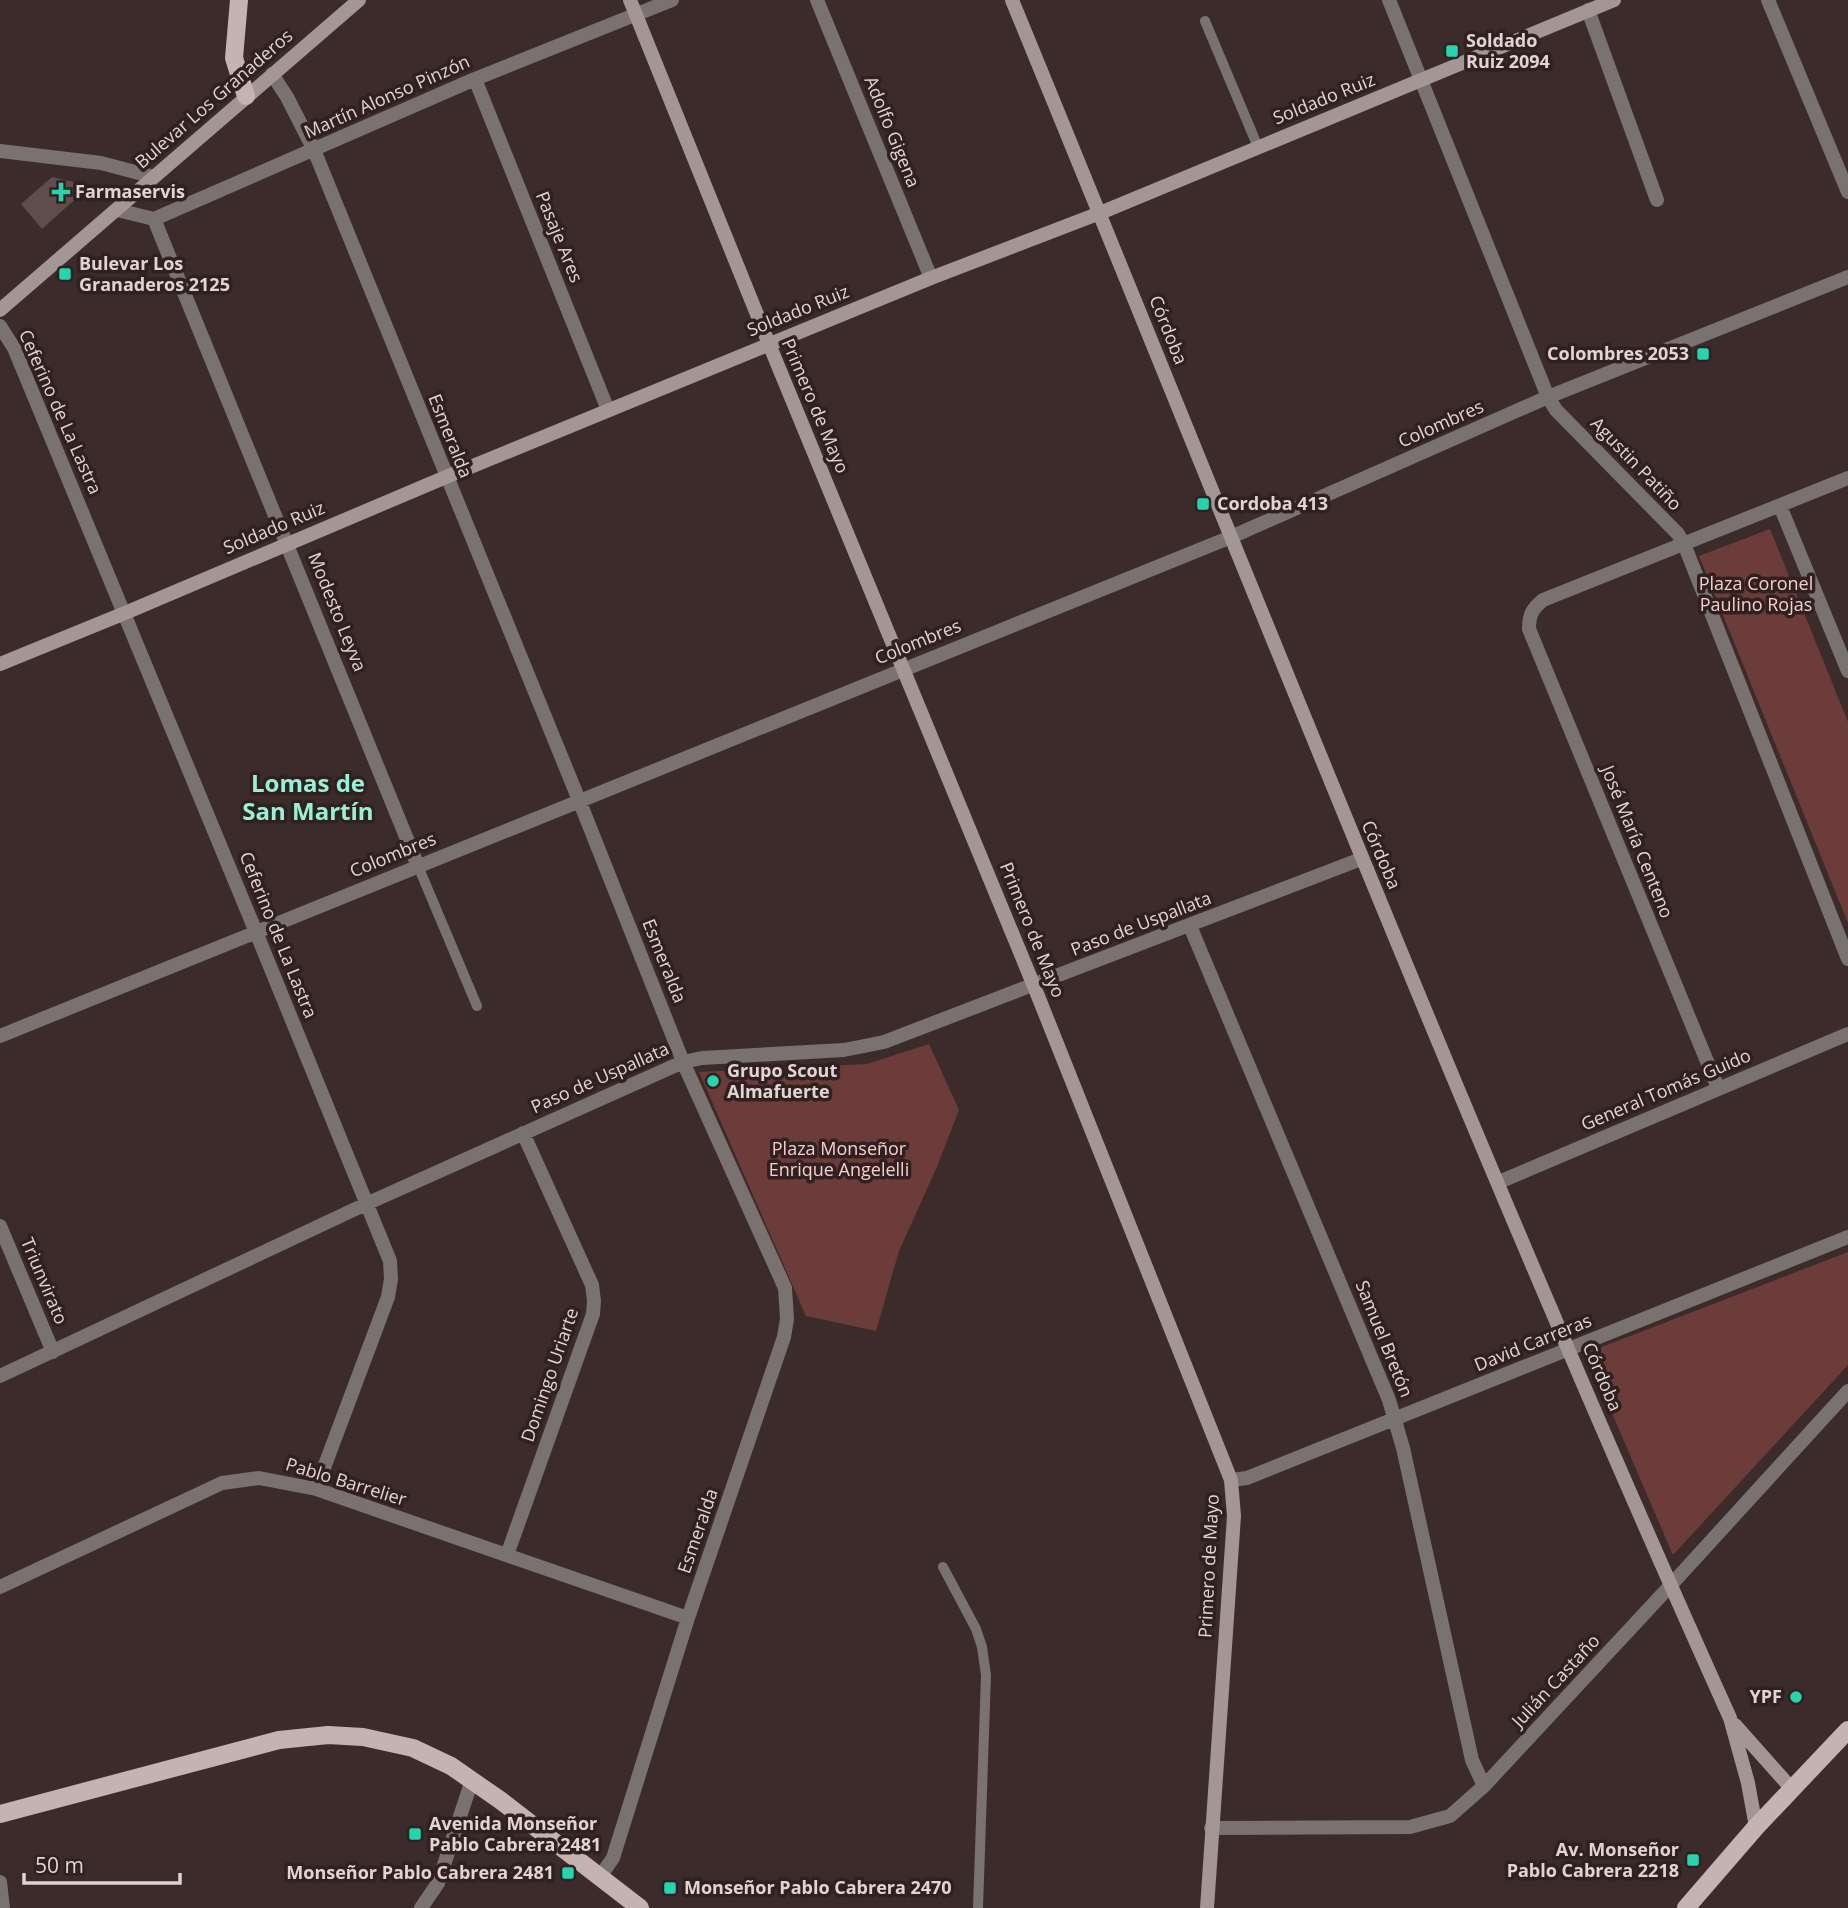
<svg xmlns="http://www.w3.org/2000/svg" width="1848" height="1908" viewBox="0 0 1848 1908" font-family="'Open Sans',sans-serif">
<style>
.green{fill:#6c3c3a}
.building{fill:#5f4d4c}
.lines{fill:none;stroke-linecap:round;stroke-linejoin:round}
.service{stroke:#7a7171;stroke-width:10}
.minor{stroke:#7a7171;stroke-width:14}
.secondary{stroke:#a49695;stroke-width:14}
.primary{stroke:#c4b3b1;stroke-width:18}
.poi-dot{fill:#25d5ae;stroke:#302120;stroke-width:2.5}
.labels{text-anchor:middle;stroke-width:7;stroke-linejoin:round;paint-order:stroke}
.poi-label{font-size:18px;font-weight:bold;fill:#e0d5d4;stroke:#302120;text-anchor:start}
.street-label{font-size:18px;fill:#e0d5d4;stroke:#302120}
.park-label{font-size:18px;fill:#f7cdca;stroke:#302120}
.district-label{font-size:24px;font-weight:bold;fill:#94f3d6;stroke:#302120}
</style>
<rect width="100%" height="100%" fill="#3b2b2a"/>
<path class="green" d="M 1770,529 L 1848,722 L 1848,923 L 1699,556 Z
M 929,1044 L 959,1110 L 936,1169 L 899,1251 L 876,1331 L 806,1316 L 699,1072 L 867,1064 Z
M 1848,1252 L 1848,1365 L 1673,1555 L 1586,1353 Z"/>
<path class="building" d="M 52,177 L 90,186 L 42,229 L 21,204 Z"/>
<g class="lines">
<path class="service" d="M 1205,21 L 1258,147
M 418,866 L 477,1006
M 943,1567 L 976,1629 L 982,1647 L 986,1675 L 978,1908"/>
<path class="minor" d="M 817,0 L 931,278
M 1389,0 L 1548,397 L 1556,410 L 1678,534 L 1684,544 L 1848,959
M 1768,0 L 1848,192
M 1588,10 L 1657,200
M 272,74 L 287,97 L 314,150 L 579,800 L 683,1062 L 785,1288 L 787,1319 L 784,1337 L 688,1618 L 613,1858 L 599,1878
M 475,79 L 608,410
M 0,151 L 101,163 L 154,177
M 117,210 L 154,219 L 475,79 L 672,0
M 154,219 L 418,866
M 0,326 L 14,348 L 256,932 L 390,1261 L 391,1279 L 388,1297 L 316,1489
M 1780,506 L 1848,671
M 1190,926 L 1389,1400 L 1403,1448 L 1472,1760 L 1484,1786
M 0,1036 L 1231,537 L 1548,397 L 1848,277
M 1718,1088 L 1529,629 C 1529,615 1532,609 1543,600 L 1848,478
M 1499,1182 L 1848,1034
M 0,1226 L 53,1352
M 0,1376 L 366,1204 L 683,1062 L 702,1058 L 844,1050 L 884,1042 L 1361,859
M 1231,1480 L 1247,1478 L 1848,1237
M 507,1555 L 593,1314 L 594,1301 L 592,1285 L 523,1133
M 0,1587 L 222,1483 L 259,1478 L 316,1489 L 688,1618
M 1211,1828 L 1410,1827 L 1450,1816 L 1484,1786 L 1670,1586 L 1848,1391
M 0,1882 L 3,1908
M 421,1908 L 438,1883 L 472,1780"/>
<path class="secondary" d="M 630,0 L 769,344 L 1034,986 L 1231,1480 L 1234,1516 L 1207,1908
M 1012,0 C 1248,574 1475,1152 1730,1718 L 1748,1783 L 1756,1827
M 0,310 L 359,0
M 0,664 L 125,613 L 446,477 L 931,278 L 1100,213 L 1614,0
M 1735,1725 L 1792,1789"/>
<path class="primary" d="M 239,0 L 234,58 L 246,96
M 0,1814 L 279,1740 L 328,1735 L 363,1737 L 413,1748 L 451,1766 L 500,1800 L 640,1908
M 1686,1908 L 1756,1827 L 1848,1730"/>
</g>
<g class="poi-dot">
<rect x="1445" y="44" width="14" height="14" rx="3.5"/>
<path d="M57.5 181.5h7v7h7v7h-7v7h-7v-7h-7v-7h7z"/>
<rect x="58" y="267" width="14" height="14" rx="3.5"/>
<rect x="1696" y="347" width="14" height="14" rx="3.5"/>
<rect x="1196" y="497" width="14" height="14" rx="3.5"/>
<circle cx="713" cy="1081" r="7"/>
<circle cx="1796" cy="1697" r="7"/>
<rect x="408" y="1827" width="14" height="14" rx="3.5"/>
<rect x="1686" y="1853" width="14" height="14" rx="3.5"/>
<rect x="561" y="1866" width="14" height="14" rx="3.5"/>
<rect x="663" y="1881" width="14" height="14" rx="3.5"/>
</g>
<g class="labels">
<g class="poi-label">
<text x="1466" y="47">Soldado<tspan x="1466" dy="21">Ruiz 2094</tspan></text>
<text x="75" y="198">Farmaservis</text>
<text x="79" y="270">Bulevar Los<tspan x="79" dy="21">Granaderos 2125</tspan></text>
<text x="1689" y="360" text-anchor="end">Colombres 2053</text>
<text x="1217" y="510">Cordoba 413</text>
<text x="727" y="1077">Grupo Scout<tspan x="727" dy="21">Almafuerte</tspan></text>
<text x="1782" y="1703" text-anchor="end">YPF</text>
<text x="429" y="1830">Avenida Monseñor<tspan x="429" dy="21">Pablo Cabrera 2481</tspan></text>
<text x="1679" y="1856" text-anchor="end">Av. Monseñor<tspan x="1679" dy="21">Pablo Cabrera 2218</tspan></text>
<text x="554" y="1879" text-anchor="end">Monseñor Pablo Cabrera 2481</text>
<text x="684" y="1894">Monseñor Pablo Cabrera 2470</text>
</g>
<g class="street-label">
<text transform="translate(387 97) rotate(-24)" y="6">Martín Alonso Pinzón</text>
<text transform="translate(214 99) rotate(-41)" y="6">Bulevar Los Granaderos</text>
<text transform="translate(1324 99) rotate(-22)" y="6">Soldado Ruiz</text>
<text transform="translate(892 132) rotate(68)" y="6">Adolfo Gigena</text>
<text transform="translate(559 237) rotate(68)" y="6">Pasaje Ares</text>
<text transform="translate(798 311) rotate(-22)" y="6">Soldado Ruiz</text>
<text transform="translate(1168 330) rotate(68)" y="6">Córdoba</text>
<text transform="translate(815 406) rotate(67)" y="6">Primero de Mayo</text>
<text transform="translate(60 412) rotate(66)" y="6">Ceferino de La Lastra</text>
<text transform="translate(1441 424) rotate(-24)" y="6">Colombres</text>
<text transform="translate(450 436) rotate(68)" y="6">Esmeralda</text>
<text transform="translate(1636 464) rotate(46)" y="6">Agustin Patiño</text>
<text transform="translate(274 528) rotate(-23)" y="6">Soldado Ruiz</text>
<text transform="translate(337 612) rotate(68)" y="6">Modesto Leyva</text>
<text transform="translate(918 642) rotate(-22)" y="6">Colombres</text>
<text transform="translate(1637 842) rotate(68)" y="6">José María Centeno</text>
<text transform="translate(393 855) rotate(-22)" y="6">Colombres</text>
<text transform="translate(1381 855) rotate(67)" y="6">Córdoba</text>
<text transform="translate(1141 924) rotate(-21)" y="6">Paso de Uspallata</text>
<text transform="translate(1032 930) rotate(68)" y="6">Primero de Mayo</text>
<text transform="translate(278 935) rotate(68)" y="6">Ceferino de La Lastra</text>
<text transform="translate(664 961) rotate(68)" y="6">Esmeralda</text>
<text transform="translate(600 1078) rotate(-24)" y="6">Paso de Uspallata</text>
<text transform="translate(1666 1090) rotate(-23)" y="6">General Tomás Guido</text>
<text transform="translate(44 1281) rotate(67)" y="6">Triunvirato</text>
<text transform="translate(1384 1339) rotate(68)" y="6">Samuel Bretón</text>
<text transform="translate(1533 1343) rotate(-22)" y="6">David Carreras</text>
<text transform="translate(550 1375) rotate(-71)" y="6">Domingo Uriarte</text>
<text transform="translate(1602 1377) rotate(67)" y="6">Córdoba</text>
<text transform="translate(346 1482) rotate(17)" y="6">Pablo Barrelier</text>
<text transform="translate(698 1531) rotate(-71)" y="6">Esmeralda</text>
<text transform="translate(1209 1566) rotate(-87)" y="6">Primero de Mayo</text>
<text transform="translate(1556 1681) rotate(-47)" y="6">Julián Castaño</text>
</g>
<g class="park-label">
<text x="1756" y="590">Plaza Coronel<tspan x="1756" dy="21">Paulino Rojas</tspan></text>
<text x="839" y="1155">Plaza Monseñor<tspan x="839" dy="21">Enrique Angelelli</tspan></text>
</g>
<g class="district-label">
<text x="308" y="792">Lomas de<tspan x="308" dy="28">San Martín</tspan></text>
</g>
</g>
<path d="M24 1873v10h156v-10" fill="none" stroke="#e0d5d4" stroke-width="3.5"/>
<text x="35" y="1873" font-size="21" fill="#e0d5d4" stroke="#302120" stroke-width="5" paint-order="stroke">50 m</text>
</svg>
